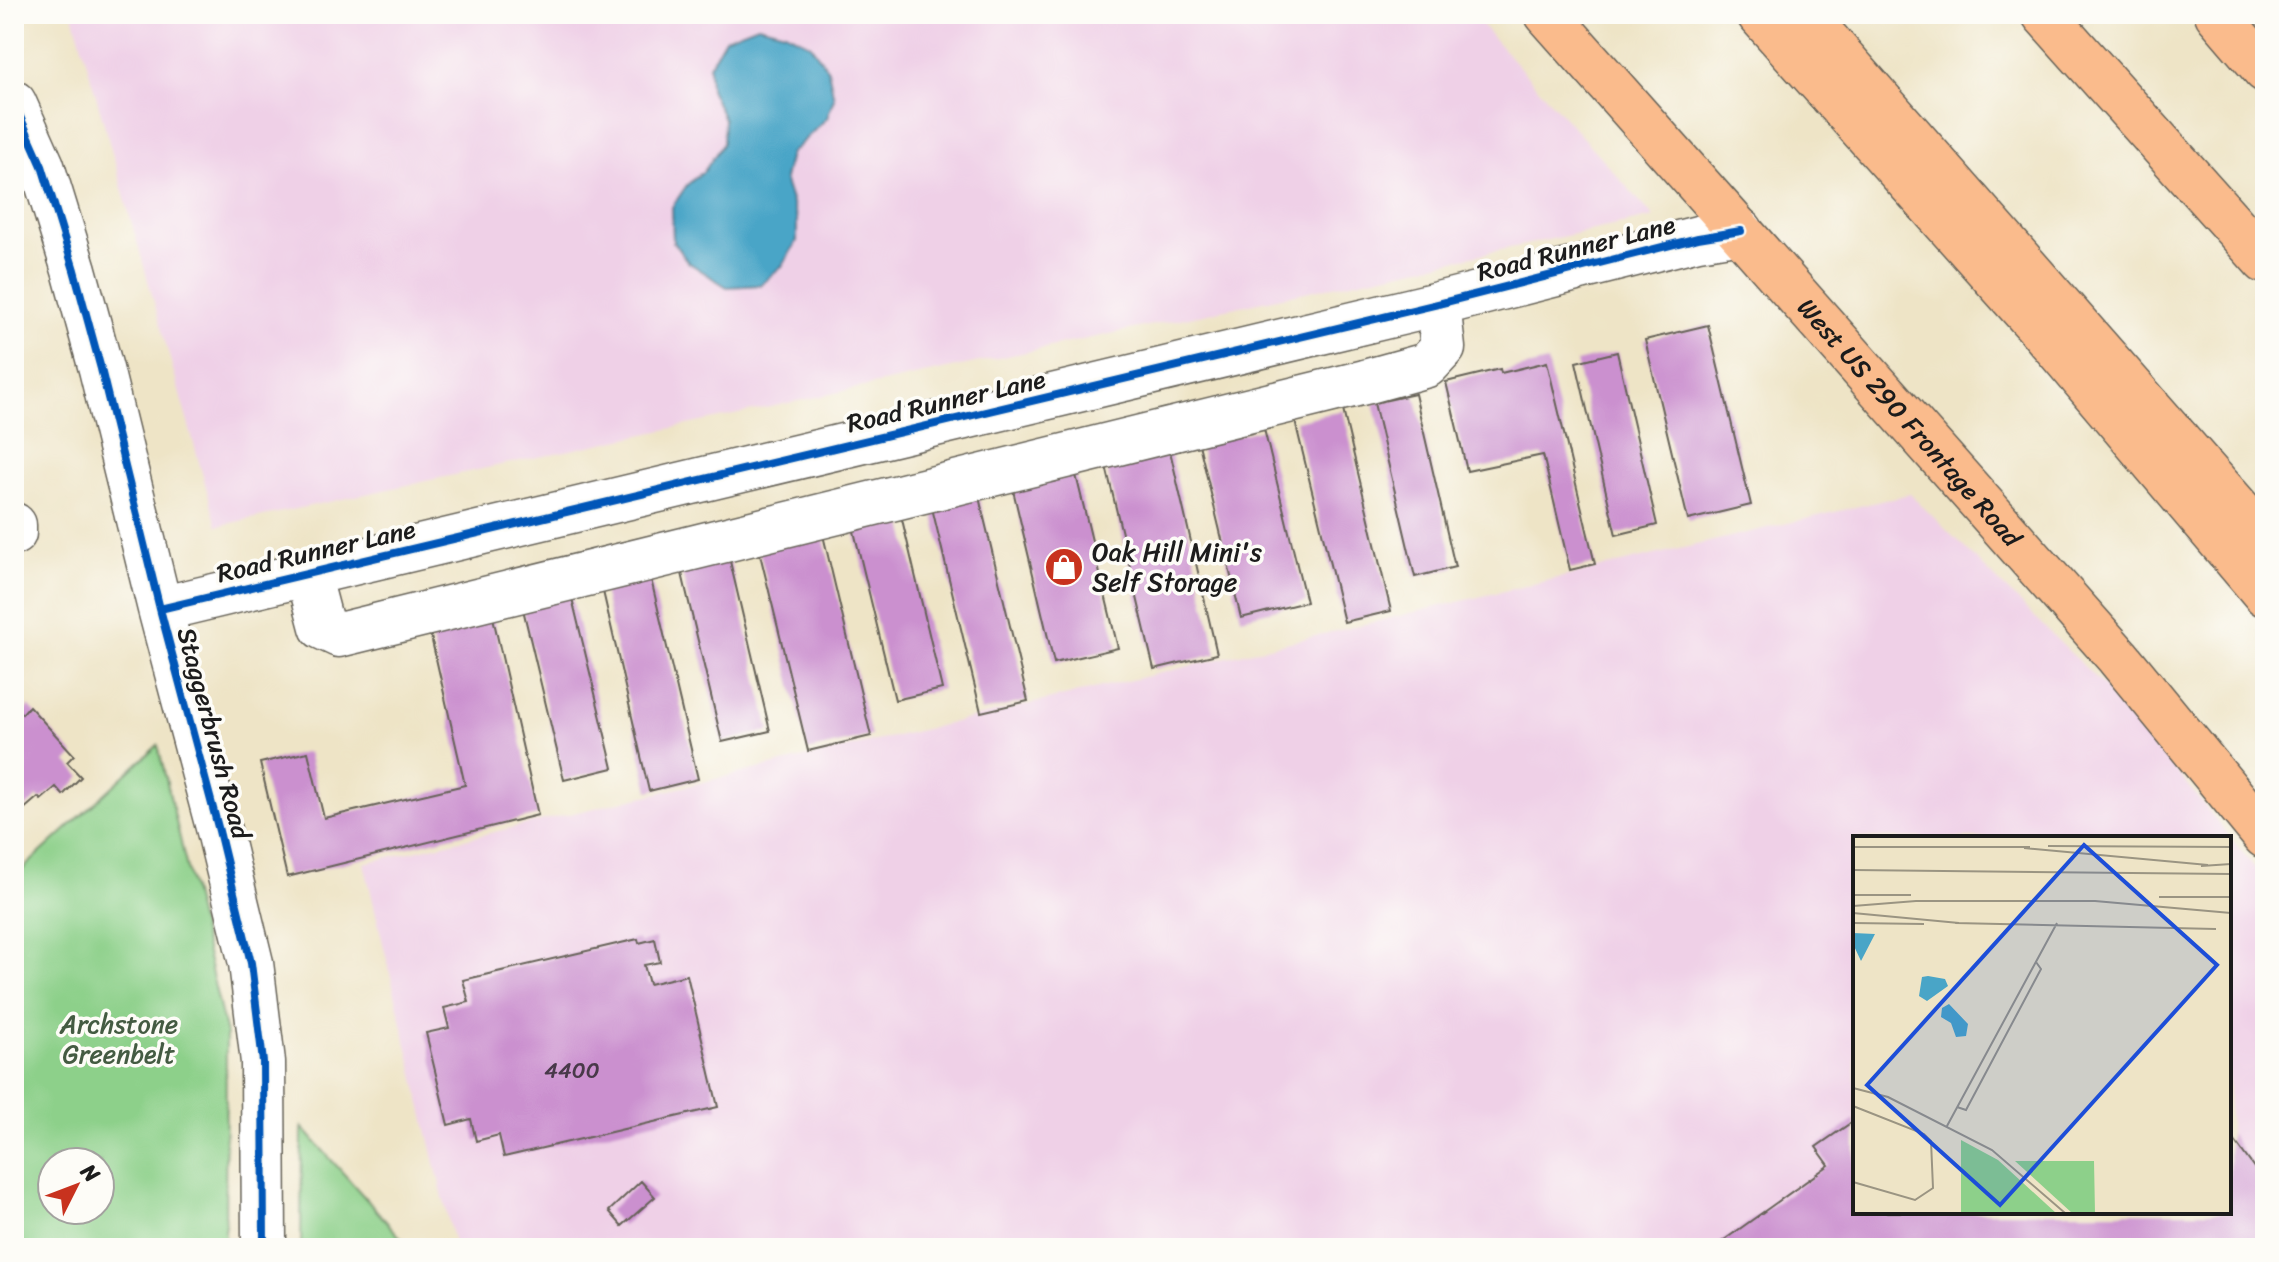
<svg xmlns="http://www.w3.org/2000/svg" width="2279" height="1262" viewBox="0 0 2279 1262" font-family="Sriracha,sans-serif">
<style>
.built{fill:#efd0e7;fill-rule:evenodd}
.green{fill:#8dd08a;stroke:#547653;stroke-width:2;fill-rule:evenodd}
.water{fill:#49a5c7;stroke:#326072;stroke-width:2}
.building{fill:#cb90cf}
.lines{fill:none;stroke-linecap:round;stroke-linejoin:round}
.minor-casing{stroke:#666258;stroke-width:47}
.major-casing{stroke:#666258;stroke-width:47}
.highway-casing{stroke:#666258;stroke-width:47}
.minor{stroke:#fff;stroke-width:44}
.major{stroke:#fabb8c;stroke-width:44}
.highway{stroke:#fabb8c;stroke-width:44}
.cycleway-casing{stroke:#fdfcf7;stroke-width:13}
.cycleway{stroke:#0057b8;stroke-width:8}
.labels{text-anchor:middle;stroke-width:7;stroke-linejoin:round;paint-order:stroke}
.number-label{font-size:22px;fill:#483949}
.street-label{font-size:26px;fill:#1c1c1c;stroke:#fdfcf7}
.poi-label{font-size:26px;fill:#1c1c1c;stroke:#fdfcf7;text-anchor:start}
.park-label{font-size:26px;fill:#445b42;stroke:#fdfcf7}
.inset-road{fill:none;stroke:#9a9482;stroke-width:2}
.view{fill:#1d4ed8;fill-opacity:0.15;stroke:#1d4ed8;stroke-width:4}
.inset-edge{fill:none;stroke:#1c1c1c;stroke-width:4}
</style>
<rect width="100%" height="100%" fill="#fdfcf7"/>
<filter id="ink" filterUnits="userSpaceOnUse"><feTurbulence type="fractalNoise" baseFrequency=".0125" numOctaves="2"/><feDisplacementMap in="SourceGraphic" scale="16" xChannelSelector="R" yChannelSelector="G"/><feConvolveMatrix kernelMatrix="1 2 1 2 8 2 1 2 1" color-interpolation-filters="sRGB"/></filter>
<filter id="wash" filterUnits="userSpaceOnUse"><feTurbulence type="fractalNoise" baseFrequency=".006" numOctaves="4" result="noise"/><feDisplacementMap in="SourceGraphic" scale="32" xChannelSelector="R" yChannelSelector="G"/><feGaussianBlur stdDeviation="1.8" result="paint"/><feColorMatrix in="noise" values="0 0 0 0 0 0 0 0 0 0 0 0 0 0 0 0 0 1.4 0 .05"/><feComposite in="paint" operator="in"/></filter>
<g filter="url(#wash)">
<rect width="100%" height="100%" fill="#eee4c6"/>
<path class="built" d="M 73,14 L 1472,14 L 1654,217 L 217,526 Z
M 1910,494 L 2119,701 L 2265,880 L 2265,1248 L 455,1248 L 364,863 ZM 1855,838 L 2229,838 L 2229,1212 L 1855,1212 Z"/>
<path class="green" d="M 158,745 L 226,1034 L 225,1248 L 14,1248 L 14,877 ZM 52,1162 L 100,1162 L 100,1210 L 52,1210 Z
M 302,1127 L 410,1248 L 301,1248 Z"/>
<path class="water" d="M 758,25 L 785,32 L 810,44 L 828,70 L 834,98 L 827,118 L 790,154 L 784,179 L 797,219 L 797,241 L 782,266 L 761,285 L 727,287 L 688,262 L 673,242 L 672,207 L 687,185 L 705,170 L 723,143 L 724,119 L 710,89 L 709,66 L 725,38 Z"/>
<g id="blocks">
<path class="building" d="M 1708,325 L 1751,505 L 1688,520 L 1645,340 Z
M 1617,352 L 1657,525 L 1616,535 L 1576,362 Z
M 1547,362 L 1595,564 L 1570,570 L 1543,455 L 1467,471 L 1446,382 L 1500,369 L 1501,373 Z
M 1415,394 L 1455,567 L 1415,577 L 1374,403 Z
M 1343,410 L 1391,611 L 1344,622 L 1295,421 Z
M 1264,429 L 1306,602 L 1241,618 L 1199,444 Z
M 1170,451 L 1217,654 L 1154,669 L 1106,466 Z
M 1076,475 L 1118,648 L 1054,663 L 1013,490 Z
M 979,497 L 1028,701 L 981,712 L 932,508 Z
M 901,515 L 942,689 L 895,700 L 853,527 Z
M 823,535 L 871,736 L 808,751 L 759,550 Z
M 729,557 L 770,731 L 722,742 L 681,569 Z
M 650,575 L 698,779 L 649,791 L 602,587 Z
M 571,594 L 613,768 L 564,780 L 522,605 Z
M 492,613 L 538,815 L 287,877 L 260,763 L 308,752 L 324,818 L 465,785 L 429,628 Z
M 14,706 L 22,714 L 29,706 L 74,755 L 67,762 L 81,777 L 63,795 L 56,787 L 41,800 L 38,797 L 16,816 L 23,823 L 14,832 Z
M 638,939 L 639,943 L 655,939 L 660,962 L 644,965 L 649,984 L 687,975 L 718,1107 L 504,1157 L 499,1135 L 476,1141 L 471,1119 L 448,1125 L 426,1033 L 449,1028 L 444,1008 L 469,1002 L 463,980 Z
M 1855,1120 L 1855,1212 L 2229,1212 L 2229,1133 L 2265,1183 L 2265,1248 L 1713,1248 L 1829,1165 L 1816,1147 Z
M 641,1181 L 655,1197 L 622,1226 L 609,1211 Z"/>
</g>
</g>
<g filter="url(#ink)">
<use href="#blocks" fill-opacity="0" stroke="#666258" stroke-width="2"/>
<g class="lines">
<g class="minor-casing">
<path id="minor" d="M 14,103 L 42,166 L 74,270 L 101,369 L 160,609 L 219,831 L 251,963 L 263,1062 L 264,1248
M 14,525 L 14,533
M 308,574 L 322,627 L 339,635 L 1365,382 L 1427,365 L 1443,348 L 1438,304
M 160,609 L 1438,304 L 1698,238 L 1741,231"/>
</g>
<g class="major-casing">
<g id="major">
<path id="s1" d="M 1547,14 L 2118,657 L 2265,836"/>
</g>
</g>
<g class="highway-casing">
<path id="highway" d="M 1759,14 L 2037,325 L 2265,594
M 1804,14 L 2265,539
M 2044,14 L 2265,261
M 2217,14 L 2265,70"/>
</g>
<use href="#minor" class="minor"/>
<use href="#major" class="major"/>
<use href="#highway" class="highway"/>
<g class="cycleway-casing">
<path id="cycleway" d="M 14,103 L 42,166 L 74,270 L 101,369 L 160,609 L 219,831 L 251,963 L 263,1062 L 264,1248
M 160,609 L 1438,304 L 1698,238 L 1741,231"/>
</g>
<use href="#cycleway" class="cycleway"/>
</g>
</g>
<defs>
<g id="shop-disc" transform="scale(2)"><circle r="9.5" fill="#c8321e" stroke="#fdfcf7"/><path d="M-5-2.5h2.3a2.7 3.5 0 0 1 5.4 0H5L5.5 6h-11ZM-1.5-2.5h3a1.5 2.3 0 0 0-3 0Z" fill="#fff"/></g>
</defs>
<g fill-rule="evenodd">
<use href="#shop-disc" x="1064" y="567"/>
</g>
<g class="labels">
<g class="number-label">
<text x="572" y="1078">4400</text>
</g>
<g class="street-label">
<text transform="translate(1576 248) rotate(-14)" y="9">Road Runner Lane</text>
<text transform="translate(946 401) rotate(-13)" y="9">Road Runner Lane</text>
<text dy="9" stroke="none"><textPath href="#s1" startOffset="546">West US 290 Frontage Road</textPath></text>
<text transform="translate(316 551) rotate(-13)" y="9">Road Runner Lane</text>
<text transform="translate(214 733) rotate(75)" y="9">Staggerbrush Road</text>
</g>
<g class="poi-label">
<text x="1092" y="561">Oak Hill Mini's<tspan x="1092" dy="30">Self Storage</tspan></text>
</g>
<g class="park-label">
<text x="119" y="1033">Archstone<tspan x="119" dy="30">Greenbelt</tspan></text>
</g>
</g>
<g transform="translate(1853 836)">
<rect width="378" height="378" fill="#eee4c6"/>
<path d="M 108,304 L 145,324 L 203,377 L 108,377 ZM 162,325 L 241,325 L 242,377 L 219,377 Z" fill="#8dd08a"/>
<path d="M 0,97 L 22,98 L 8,125 L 0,108 ZM 75,140 L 92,143 L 95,150 L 74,165 L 66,160 L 69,141 ZM 96,168 L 115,188 L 113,200 L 103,201 L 98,187 L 88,181 L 89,172 Z" fill="#49a5c7"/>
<path class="inset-road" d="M 195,10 L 378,11M 0,11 L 177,11M 171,12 L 355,29M 348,30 L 378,28M 0,34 L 378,38M 0,59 L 58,59M 306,61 L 378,61M 0,70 L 63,65 L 242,65 L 378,77M 0,77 L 106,87M 0,87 L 71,88M 102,87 L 363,93M 0,252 L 35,261 L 139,314 L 212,377M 0,270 L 71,298 L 78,305 L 80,352 L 62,364 L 0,346M 104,271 L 113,274 L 188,133 L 183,126M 94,290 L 204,87"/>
<path class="view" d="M 231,9 L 364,129 L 147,369 L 14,249 Z"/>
<rect width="378" height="378" class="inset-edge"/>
</g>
<rect width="2279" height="1262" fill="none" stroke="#fdfcf7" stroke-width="48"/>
<g transform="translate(76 1186) rotate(48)"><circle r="38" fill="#fdfcf7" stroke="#a3a29f" stroke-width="2"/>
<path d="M0-6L14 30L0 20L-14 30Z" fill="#c8321e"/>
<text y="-12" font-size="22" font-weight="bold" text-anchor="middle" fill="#1c1c1c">N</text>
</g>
</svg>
